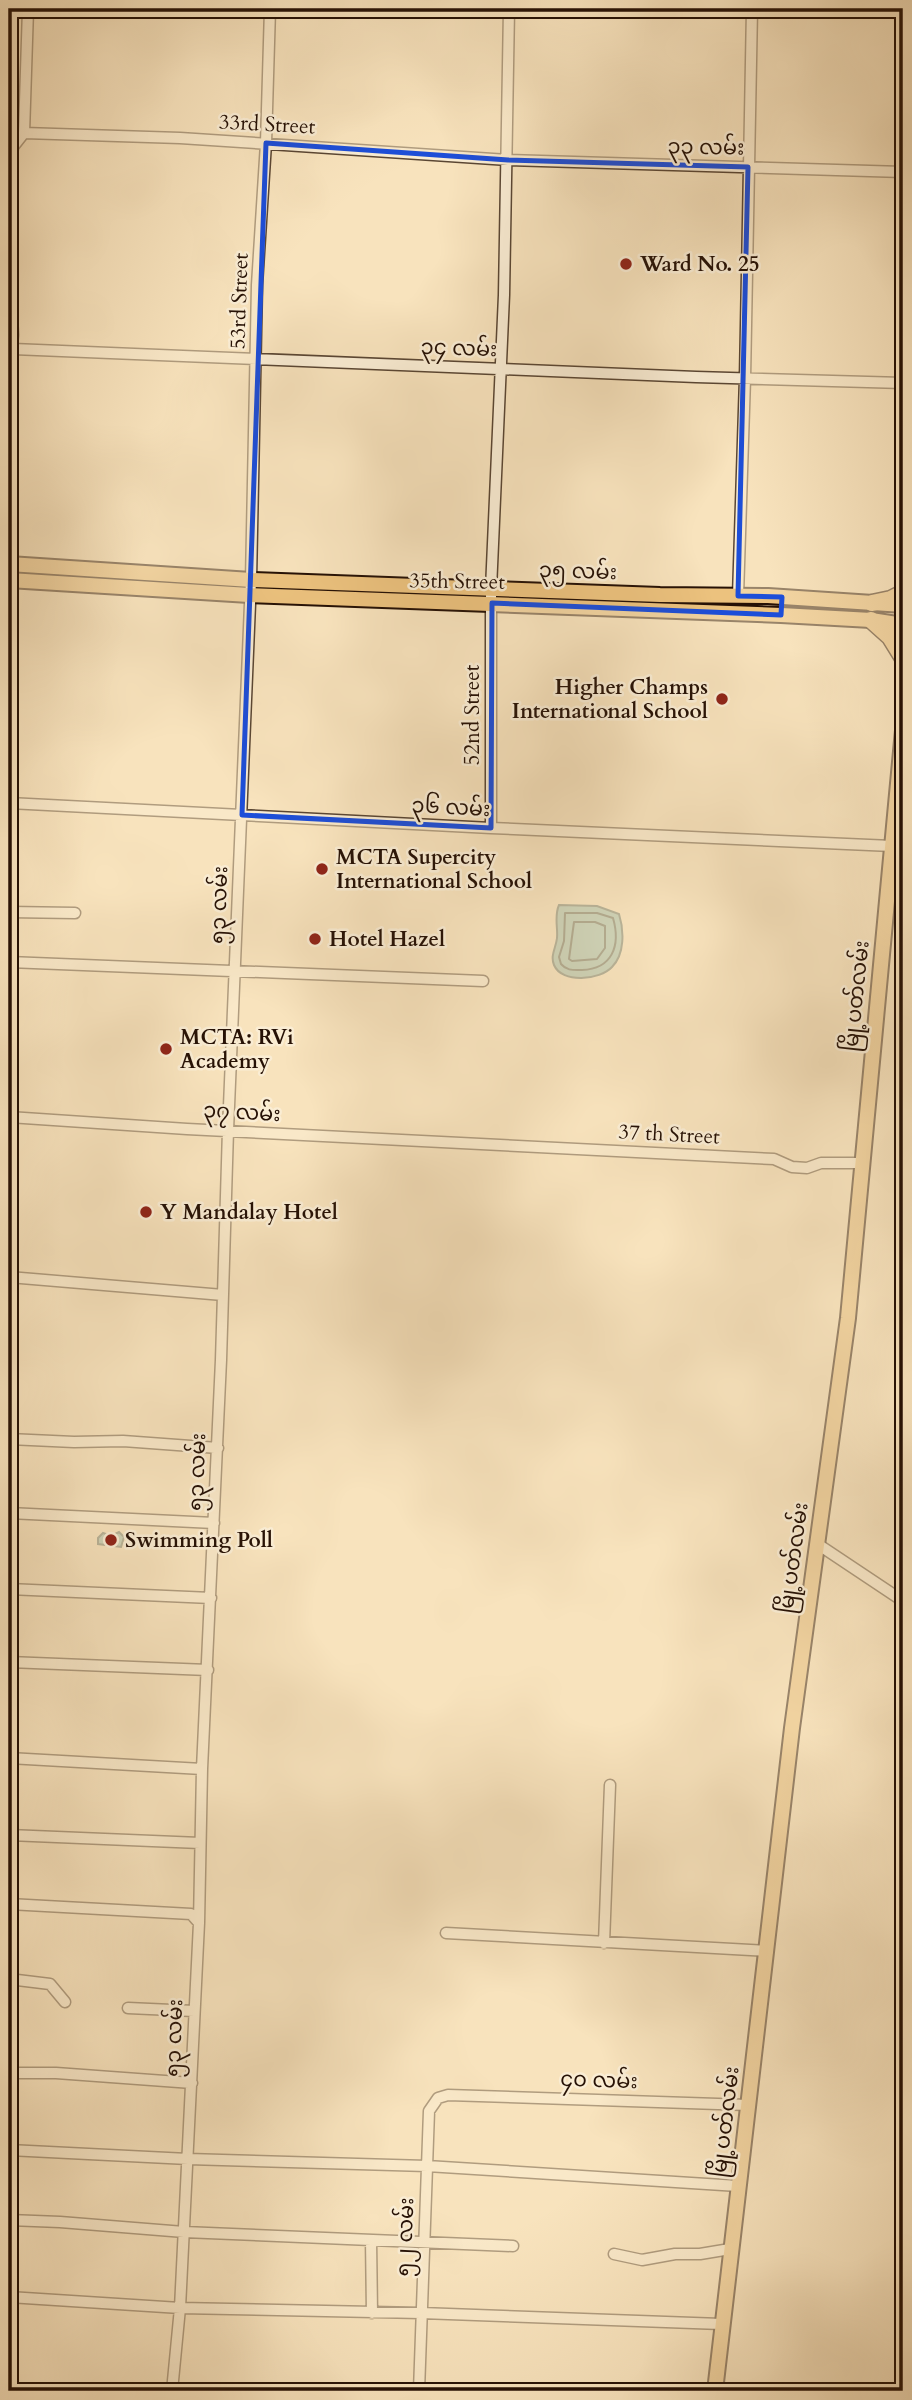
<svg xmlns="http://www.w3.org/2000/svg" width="912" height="2400" viewBox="0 0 912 2400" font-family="Cardo,'Noto Sans Myanmar',serif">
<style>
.water{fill:#9dbeb0;stroke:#6d796c;stroke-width:2}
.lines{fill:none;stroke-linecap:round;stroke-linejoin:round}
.shore{stroke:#62685a;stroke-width:2}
.minor-casing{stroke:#5a4633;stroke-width:13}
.tertiary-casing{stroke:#5a4633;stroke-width:16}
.primary-casing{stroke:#261105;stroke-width:18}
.trunk-casing{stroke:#261105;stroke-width:19}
.minor{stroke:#faedd4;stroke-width:10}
.tertiary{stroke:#faedd4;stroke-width:12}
.primary{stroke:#ecc27e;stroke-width:14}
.trunk{stroke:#ecc27e;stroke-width:16}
.marked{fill:none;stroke:#1d4ed8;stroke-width:5;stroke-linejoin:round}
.poi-dot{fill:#8f2418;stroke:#faedd4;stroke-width:2.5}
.labels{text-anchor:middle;stroke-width:5;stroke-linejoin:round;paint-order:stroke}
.street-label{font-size:21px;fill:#261105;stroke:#faedd4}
.poi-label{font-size:21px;font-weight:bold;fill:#261105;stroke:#faedd4;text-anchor:start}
</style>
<rect width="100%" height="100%" fill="#f8e3bd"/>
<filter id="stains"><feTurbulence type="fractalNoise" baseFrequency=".00286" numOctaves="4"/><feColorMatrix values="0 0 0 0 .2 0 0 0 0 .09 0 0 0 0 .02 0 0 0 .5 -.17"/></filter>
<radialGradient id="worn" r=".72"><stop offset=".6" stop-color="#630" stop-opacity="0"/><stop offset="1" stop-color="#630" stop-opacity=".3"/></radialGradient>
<path class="water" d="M 559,905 L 597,906 L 619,914 C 624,930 625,954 612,967 C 600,980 562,984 554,965 C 550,955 556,948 557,938 C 558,927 554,916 559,905 Z
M 119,1532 L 124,1537 L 121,1547 L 98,1544 L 98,1538 L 103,1533 L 111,1536 Z"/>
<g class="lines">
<path class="shore" d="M 565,913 L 597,913 L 613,918 C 621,946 612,969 582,970 C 573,970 567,971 561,964 L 559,957 L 564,941 Z
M 574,922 L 595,922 L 605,926 L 605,948 L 597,959 L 572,961 L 569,959 Z"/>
<g class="minor-casing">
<path id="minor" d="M 24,133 L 180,138 L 508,160 L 903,172
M 9,176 L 13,147 L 24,133 L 28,9
M 9,266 L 13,335 L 9,380
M 13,349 L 696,377 L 903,383
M 738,596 L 745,378 L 752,9
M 9,803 L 491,828 L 892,846
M 491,828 L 491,589 L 504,295 L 509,9
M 9,912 L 75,913
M 9,962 L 483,981
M 9,1117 L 187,1129 L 774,1159 L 792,1167 L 807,1168 L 821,1163 L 861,1163
M 9,1277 L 223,1295
M 9,1439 L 74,1442 L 123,1441 L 218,1448
M 9,1513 L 214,1523
M 816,1543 L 903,1601
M 9,1589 L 211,1598
M 9,1662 L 208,1670
M 9,1758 L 202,1769
M 9,1835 L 200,1843
M 9,1904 L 191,1914 L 199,1923
M 446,1933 L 768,1951
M 604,1943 L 610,1785
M 9,1979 L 50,1984 L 65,2002
M 128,2008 L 194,2011
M 9,2073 L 56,2073 L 192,2083
M 9,2150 L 188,2159 L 427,2166 L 738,2186
M 9,2220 L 60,2222 L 184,2232 L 513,2246
M 371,2240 L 372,2313
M 614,2254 L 642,2260 L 675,2254 L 700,2254 L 730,2249
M 9,2297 L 180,2308 L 421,2313 L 721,2324
M 172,2391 L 180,2308 L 199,1923 L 202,1769 L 221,1360 L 228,1130 L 251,580 L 257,285 L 266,143 L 270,9
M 419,2391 L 429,2111 L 438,2098 L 448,2095 L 748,2105"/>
</g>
<g class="tertiary-casing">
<path id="tertiary" d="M 892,846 L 903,849"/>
</g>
<g class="primary-casing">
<path id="primary" d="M 9,564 L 251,580 L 660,595 L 768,596 L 903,605
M 9,580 L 249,595 L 781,615 L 871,620 L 903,625
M 715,2391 L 792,1728 L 848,1318 L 903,730"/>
</g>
<g class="trunk-casing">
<path id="trunk" d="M 872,603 L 891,599 L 903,593
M 871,620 L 890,637 L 903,658"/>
</g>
<use href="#minor" class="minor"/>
<use href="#tertiary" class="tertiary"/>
<use href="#primary" class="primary"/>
<use href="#trunk" class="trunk"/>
</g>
<path d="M0 0H912V2400H0ZM 266,143 L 508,160 L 748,167 L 738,596 L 782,597 L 781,615 L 492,603 L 491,828 L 242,815 Z" fill="#f8e3bd" fill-opacity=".55" fill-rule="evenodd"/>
<path class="marked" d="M 266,143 L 508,160 L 748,167 L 738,596 L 782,597 L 781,615 L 492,603 L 491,828 L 242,815 Z"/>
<g class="poi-dot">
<circle cx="626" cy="264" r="7"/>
<circle cx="722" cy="699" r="7"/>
<circle cx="322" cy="869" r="7"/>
<circle cx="315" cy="939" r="7"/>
<circle cx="166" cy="1049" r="7"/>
<circle cx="146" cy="1212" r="7"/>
<circle cx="111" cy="1540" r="7"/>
</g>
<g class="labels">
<g class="street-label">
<text transform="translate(267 124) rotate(3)" y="7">33rd Street</text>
<text transform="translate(706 147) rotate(1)" y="7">၃၃ လမ်း</text>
<text transform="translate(239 301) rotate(-88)" y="7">53rd Street</text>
<text transform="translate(459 348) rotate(2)" y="7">၃၄ လမ်း</text>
<text transform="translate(578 571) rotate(2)" y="7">၃၅ လမ်း</text>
<text transform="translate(457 581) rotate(1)" y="7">35th Street</text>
<text transform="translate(472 715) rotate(-90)" y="7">52nd Street</text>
<text transform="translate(451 807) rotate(3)" y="7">၃၆ လမ်း</text>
<text transform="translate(219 905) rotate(-88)" y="7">၅၃ လမ်း</text>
<text transform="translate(856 996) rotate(-84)" y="7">မြို့ပတ်လမ်း</text>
<text transform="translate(242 1112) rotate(3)" y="7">၃၇ လမ်း</text>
<text transform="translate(669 1134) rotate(3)" y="7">37 th Street</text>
<text transform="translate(197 1472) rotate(-88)" y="7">၅၃ လမ်း</text>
<text transform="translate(793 1558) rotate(-82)" y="7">မြို့ပတ်လမ်း</text>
<text transform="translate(174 2038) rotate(-88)" y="7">၅၃ လမ်း</text>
<text transform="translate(599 2080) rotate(2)" y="7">၄၀ လမ်း</text>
<text transform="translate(725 2122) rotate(-83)" y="7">မြို့ပတ်လမ်း</text>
<text transform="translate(405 2237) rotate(-88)" y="7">၅၂ လမ်း</text>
</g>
<g class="poi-label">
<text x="640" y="271">Ward No. 25</text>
<text x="708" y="694" text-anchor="end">Higher Champs<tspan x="708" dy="24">International School</tspan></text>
<text x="336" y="864">MCTA Supercity<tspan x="336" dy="24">International School</tspan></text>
<text x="329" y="946">Hotel Hazel</text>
<text x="180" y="1044">MCTA: RVi<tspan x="180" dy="24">Academy</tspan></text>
<text x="160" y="1219">Y Mandalay Hotel</text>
<text x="125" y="1547">Swimming Poll</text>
</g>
</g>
<rect width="912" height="2400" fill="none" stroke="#f8e3bd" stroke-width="35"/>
<rect x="10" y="10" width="891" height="2379" fill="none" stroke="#261105" stroke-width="3.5"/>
<rect x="18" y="18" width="877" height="2365" fill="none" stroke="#261105" stroke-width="2"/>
<rect width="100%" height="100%" filter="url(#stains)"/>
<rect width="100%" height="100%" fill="url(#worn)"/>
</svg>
